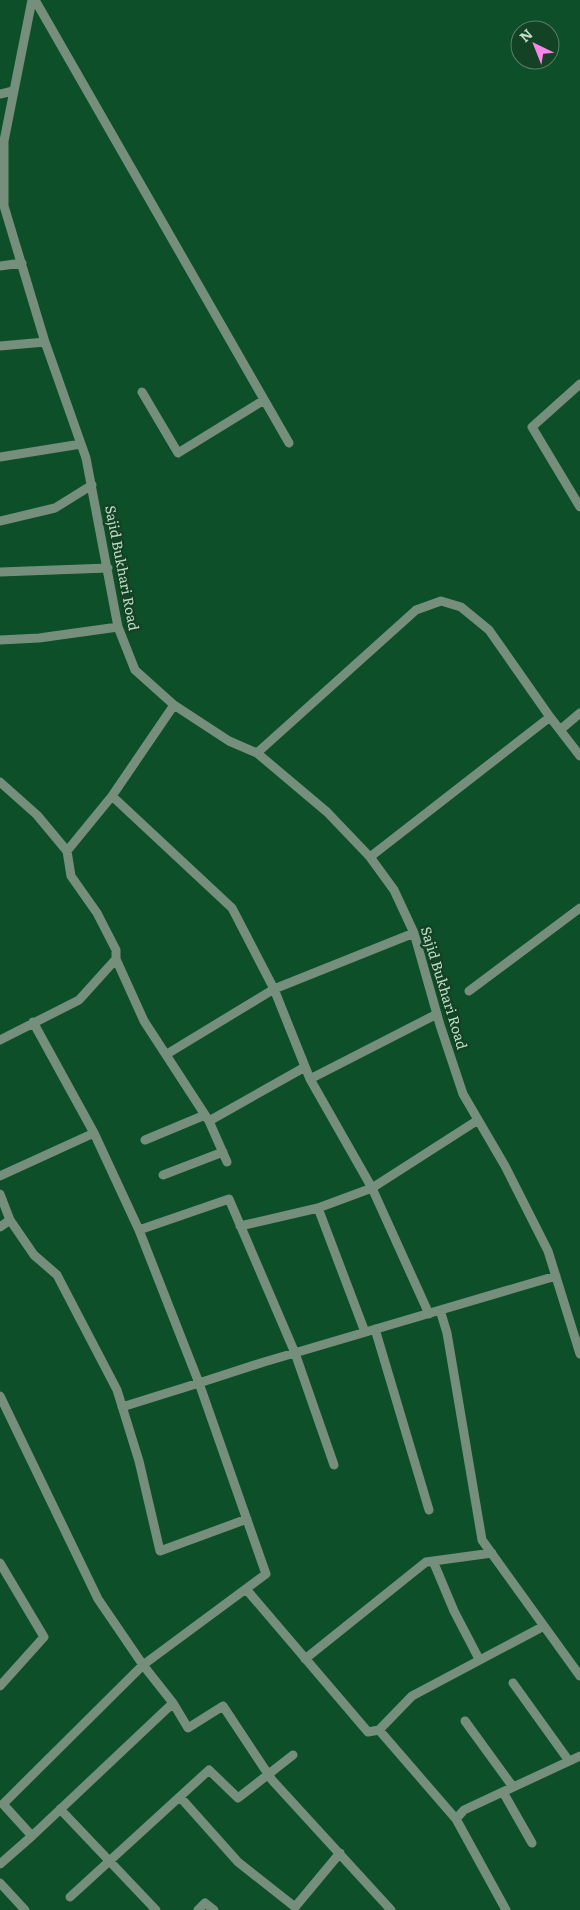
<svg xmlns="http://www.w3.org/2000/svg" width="580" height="1910" viewBox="0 0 580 1910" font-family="Literata,serif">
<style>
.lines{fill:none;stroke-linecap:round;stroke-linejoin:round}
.minor{stroke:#768f7c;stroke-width:9}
.labels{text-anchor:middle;stroke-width:5;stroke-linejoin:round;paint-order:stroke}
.street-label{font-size:14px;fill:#bedcc5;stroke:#134224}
</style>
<rect width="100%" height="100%" fill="#0d4f29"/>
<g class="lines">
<path class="minor" d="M 32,0 L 4,141 L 4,206 L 45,342 L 86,458 L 118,627 L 135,670 L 174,705 L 229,741 L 257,753 L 327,812 L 370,857 L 394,890 L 414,933 L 440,1025 L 463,1094 L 505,1166 L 548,1251 L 580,1354
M 35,0 L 289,443
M 0,94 L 13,91
M 0,266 L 22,263
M 0,346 L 45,342
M 580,384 L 532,427 L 580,507
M 142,392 L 178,453 L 264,400
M 0,457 L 81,444
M 0,521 L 55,508 L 92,485
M 0,572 L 108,568
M 0,640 L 39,638 L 118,627
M 560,730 L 580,713
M 257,753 L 416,610 L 441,601 L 461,607 L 489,630 L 550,717 L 580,756
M 0,782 L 37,815 L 67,851
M 112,796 L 232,908 L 274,989 L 310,1079
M 370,857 L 550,717
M 116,959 L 144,1021 L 209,1121 L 227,1162
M 469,991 L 580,908
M 33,1022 L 94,1133 L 139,1230 L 199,1383 L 122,1407
M 0,1040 L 79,1000 L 116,959 L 116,950 L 97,913 L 71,876 L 67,851 L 112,796 L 174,705
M 167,1054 L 274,989 L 414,933
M 209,1121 L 305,1067
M 145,1140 L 205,1115
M 163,1175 L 223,1152
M 0,1176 L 94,1133
M 0,1194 L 10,1220 L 34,1255 L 57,1275 L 117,1390 L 139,1461 L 160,1551 L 247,1519
M 318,1208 L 365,1332
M 240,1226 L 318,1208 L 372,1188 L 478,1120
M 0,1227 L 10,1220
M 139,1230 L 229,1199 L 295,1353 L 334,1465
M 440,1310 L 447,1333 L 482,1540 L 580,1676
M 429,1314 L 372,1188 L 310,1079 L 437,1014
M 375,1329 L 429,1510
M 0,1396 L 98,1599 L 143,1665 L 173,1703 L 32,1836 L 3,1804 L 143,1665 L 266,1574 L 199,1383 L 264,1362 L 556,1276
M 433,1561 L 454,1611 L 479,1659
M 0,1563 L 44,1637 L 0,1686
M 246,1589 L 368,1732 L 379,1730
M 544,1626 L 412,1696 L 379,1730 L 456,1819 L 464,1810 L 580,1756
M 305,1659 L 426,1562 L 492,1553
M 513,1683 L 569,1761
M 173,1703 L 188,1728 L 223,1706 L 272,1780 L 391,1910
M 465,1721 L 513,1787
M 503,1792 L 532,1843
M 180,1797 L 238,1862 L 295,1907 L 340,1853
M 60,1809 L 156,1910
M 456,1819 L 506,1910
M 0,1864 L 32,1836
M 0,1883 L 25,1910
M 70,1897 L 209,1770 L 238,1798 L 293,1755
M 198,1910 L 205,1903 L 214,1910"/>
</g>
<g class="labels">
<g class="street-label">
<text transform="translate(122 568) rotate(79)" y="5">Sajid Bukhari Road</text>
<text transform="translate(444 988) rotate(73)" y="5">Sajid Bukhari Road</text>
</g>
</g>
<g transform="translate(535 45) rotate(317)"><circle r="24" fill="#134224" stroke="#578064"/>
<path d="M0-4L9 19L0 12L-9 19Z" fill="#f987e9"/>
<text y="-8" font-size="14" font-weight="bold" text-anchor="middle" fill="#bedcc5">N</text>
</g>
</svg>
